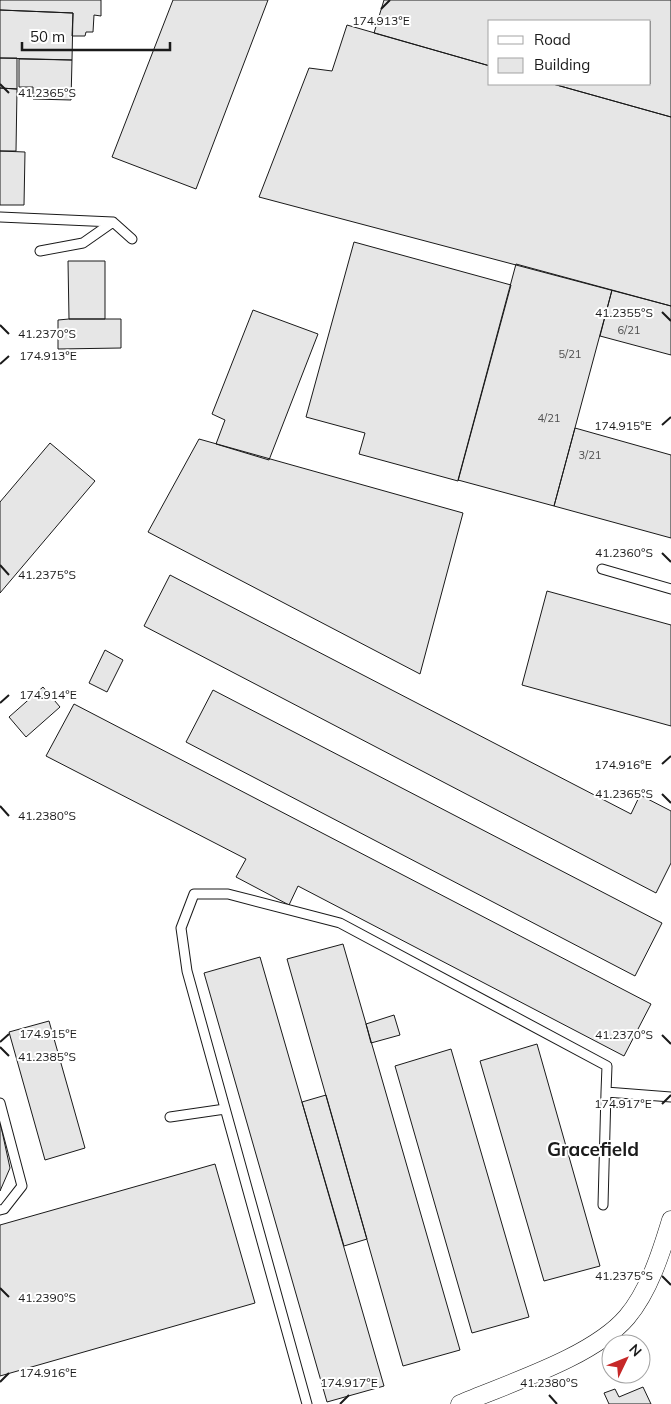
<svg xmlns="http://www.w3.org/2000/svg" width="671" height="1404" viewBox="0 0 671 1404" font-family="Mulish,sans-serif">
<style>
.building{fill:#e6e6e6;stroke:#1a1a1a}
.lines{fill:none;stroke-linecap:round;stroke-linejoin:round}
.lane-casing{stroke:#1a1a1a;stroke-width:11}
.street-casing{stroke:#1a1a1a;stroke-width:19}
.lane{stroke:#fff;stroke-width:9}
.street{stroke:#fff;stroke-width:18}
.ticks{fill:none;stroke:#1a1a1a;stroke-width:2}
.labels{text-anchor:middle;stroke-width:4;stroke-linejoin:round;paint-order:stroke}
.number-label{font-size:11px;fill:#4d4d4d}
.district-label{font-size:19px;font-weight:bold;fill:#1a1a1a;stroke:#fff}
.ticks-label{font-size:12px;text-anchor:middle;fill:#1a1a1a;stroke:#fff;stroke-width:4;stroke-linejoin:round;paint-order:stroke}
</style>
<rect width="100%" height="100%" fill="#fff"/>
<path class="building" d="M 0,0 L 101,0 L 101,16 L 94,15 L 93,32 L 86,32 L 85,36 L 72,36 L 73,13 L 0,10 Z
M 173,0 L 268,0 L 196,189 L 112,157 Z
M 384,0 L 671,0 L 671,117 L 553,84 L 650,84 L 650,21 L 490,21 L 490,66 L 374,33 Z
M 0,10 L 73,13 L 72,60 L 0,58 Z
M 347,25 L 490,66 L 490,84 L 553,84 L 671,117 L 671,306 L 259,197 L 309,68 L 332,71 Z
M 0,58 L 17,58 L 17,89 L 0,88 Z
M 19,59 L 72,60 L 71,100 L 33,99 L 33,87 L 19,87 Z
M 0,88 L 17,89 L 16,151 L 0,151 Z
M 0,151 L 25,152 L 24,205 L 0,205 Z
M 354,242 L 511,285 L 458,481 L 359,454 L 365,433 L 306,417 Z
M 68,261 L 105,261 L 105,319 L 69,319 Z
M 516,264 L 612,290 L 554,506 L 458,480 Z
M 612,290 L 671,306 L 671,355 L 600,336 Z
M 253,310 L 318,334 L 269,460 L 216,444 L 225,420 L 212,414 Z
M 69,319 L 121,319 L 121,348 L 58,349 L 58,320 Z
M 575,428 L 671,455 L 671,538 L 554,506 Z
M 199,439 L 463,513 L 420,674 L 148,532 Z
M 50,443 L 95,481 L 0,593 L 0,502 Z
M 170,575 L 631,814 L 640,795 L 671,811 L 671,863 L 656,893 L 144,626 Z
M 547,591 L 671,625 L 671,726 L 522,685 Z
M 105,650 L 123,660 L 107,692 L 89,683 Z
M 43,687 L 60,707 L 26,737 L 9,717 Z
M 213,690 L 662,923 L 635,976 L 186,742 Z
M 74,704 L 651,1004 L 624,1056 L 298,886 L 289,905 L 236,877 L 246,859 L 46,756 Z
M 343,944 L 460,1350 L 403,1366 L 287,959 Z
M 260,957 L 384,1386 L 327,1402 L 204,973 Z
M 394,1015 L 400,1035 L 371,1043 L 366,1024 Z
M 49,1021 L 85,1148 L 45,1160 L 9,1032 Z
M 537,1044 L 600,1266 L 544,1281 L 480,1061 Z
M 451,1049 L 529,1317 L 472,1333 L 395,1066 Z
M 326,1095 L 367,1239 L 344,1246 L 302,1102 Z
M 0,1122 L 10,1168 L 0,1191 Z
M 215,1164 L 255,1303 L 0,1376 L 0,1225 Z
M 643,1387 L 651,1404 L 609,1404 L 604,1393 L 615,1389 L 619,1397 Z"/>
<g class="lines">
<g class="lane-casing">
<path id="lane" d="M 0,217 L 113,222 L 132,239
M 40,251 L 83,243 L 113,222
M 602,569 L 671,589
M 0,1103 L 22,1186 L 4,1209 L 0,1210
M 170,1117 L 225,1109
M 603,1205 L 606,1092
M 307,1404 L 187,971 L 181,928 L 194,894 L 228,894 L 340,923 L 607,1066 L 606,1092 L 671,1097"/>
</g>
<g class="street-casing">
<path id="street" d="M 460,1404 C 509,1383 593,1357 627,1317 C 649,1291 661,1253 671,1220"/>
</g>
<use href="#lane" class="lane"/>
<use href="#street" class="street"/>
</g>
<path class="ticks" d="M 381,9 L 390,0M 0,84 L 9,93M 662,312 L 671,321M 0,325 L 9,334M 0,364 L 9,356M 662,425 L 671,417M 662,553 L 671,562M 0,565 L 9,575M 0,703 L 9,695M 662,764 L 671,756M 662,794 L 671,803M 0,806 L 9,816M 662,1035 L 671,1044M 0,1042 L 9,1034M 0,1047 L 9,1056M 662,1104 L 671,1095M 662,1276 L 671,1285M 0,1288 L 9,1297M 0,1382 L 9,1373M 549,1395 L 557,1404M 340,1404 L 349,1395"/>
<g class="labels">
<g class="number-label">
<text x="629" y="334">6/21</text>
<text x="570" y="358">5/21</text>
<text x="549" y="422">4/21</text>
<text x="590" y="459">3/21</text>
</g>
<g class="district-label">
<text x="593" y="1156">Gracefield</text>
</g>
</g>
<g class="ticks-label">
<text x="381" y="25">174.913°E</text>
<text x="47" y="97">41.2365°S</text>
<text x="624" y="317">41.2355°S</text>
<text x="47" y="338">41.2370°S</text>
<text x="48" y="360">174.913°E</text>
<text x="623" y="430">174.915°E</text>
<text x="624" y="557">41.2360°S</text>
<text x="47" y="579">41.2375°S</text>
<text x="48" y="699">174.914°E</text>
<text x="623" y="769">174.916°E</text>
<text x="624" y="798">41.2365°S</text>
<text x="47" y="820">41.2380°S</text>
<text x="48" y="1038">174.915°E</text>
<text x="624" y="1039">41.2370°S</text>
<text x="47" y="1061">41.2385°S</text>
<text x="623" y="1108">174.917°E</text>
<text x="624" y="1280">41.2375°S</text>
<text x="47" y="1302">41.2390°S</text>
<text x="48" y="1377">174.916°E</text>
<text x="549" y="1387">41.2380°S</text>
<text x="349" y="1387">174.917°E</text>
</g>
<rect x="488" y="20" width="162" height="65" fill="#ffffff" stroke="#a3a3a3"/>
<rect x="498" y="36" width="25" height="8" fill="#ffffff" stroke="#a3a3a3"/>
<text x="534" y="45" font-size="15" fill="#1a1a1a">Road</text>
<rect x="498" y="58" width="25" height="15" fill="#e6e6e6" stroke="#a3a3a3"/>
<text x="534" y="70" font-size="15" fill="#1a1a1a">Building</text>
<g transform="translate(626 1359) rotate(47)"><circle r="24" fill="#ffffff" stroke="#a3a3a3"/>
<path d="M0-4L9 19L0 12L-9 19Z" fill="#c62828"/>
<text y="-8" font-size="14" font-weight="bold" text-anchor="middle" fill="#1a1a1a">N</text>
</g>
<path d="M22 42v8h148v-8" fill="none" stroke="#1a1a1a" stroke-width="2.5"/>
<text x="30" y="42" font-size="15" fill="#1a1a1a" stroke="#ffffff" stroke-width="4" paint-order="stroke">50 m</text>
</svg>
